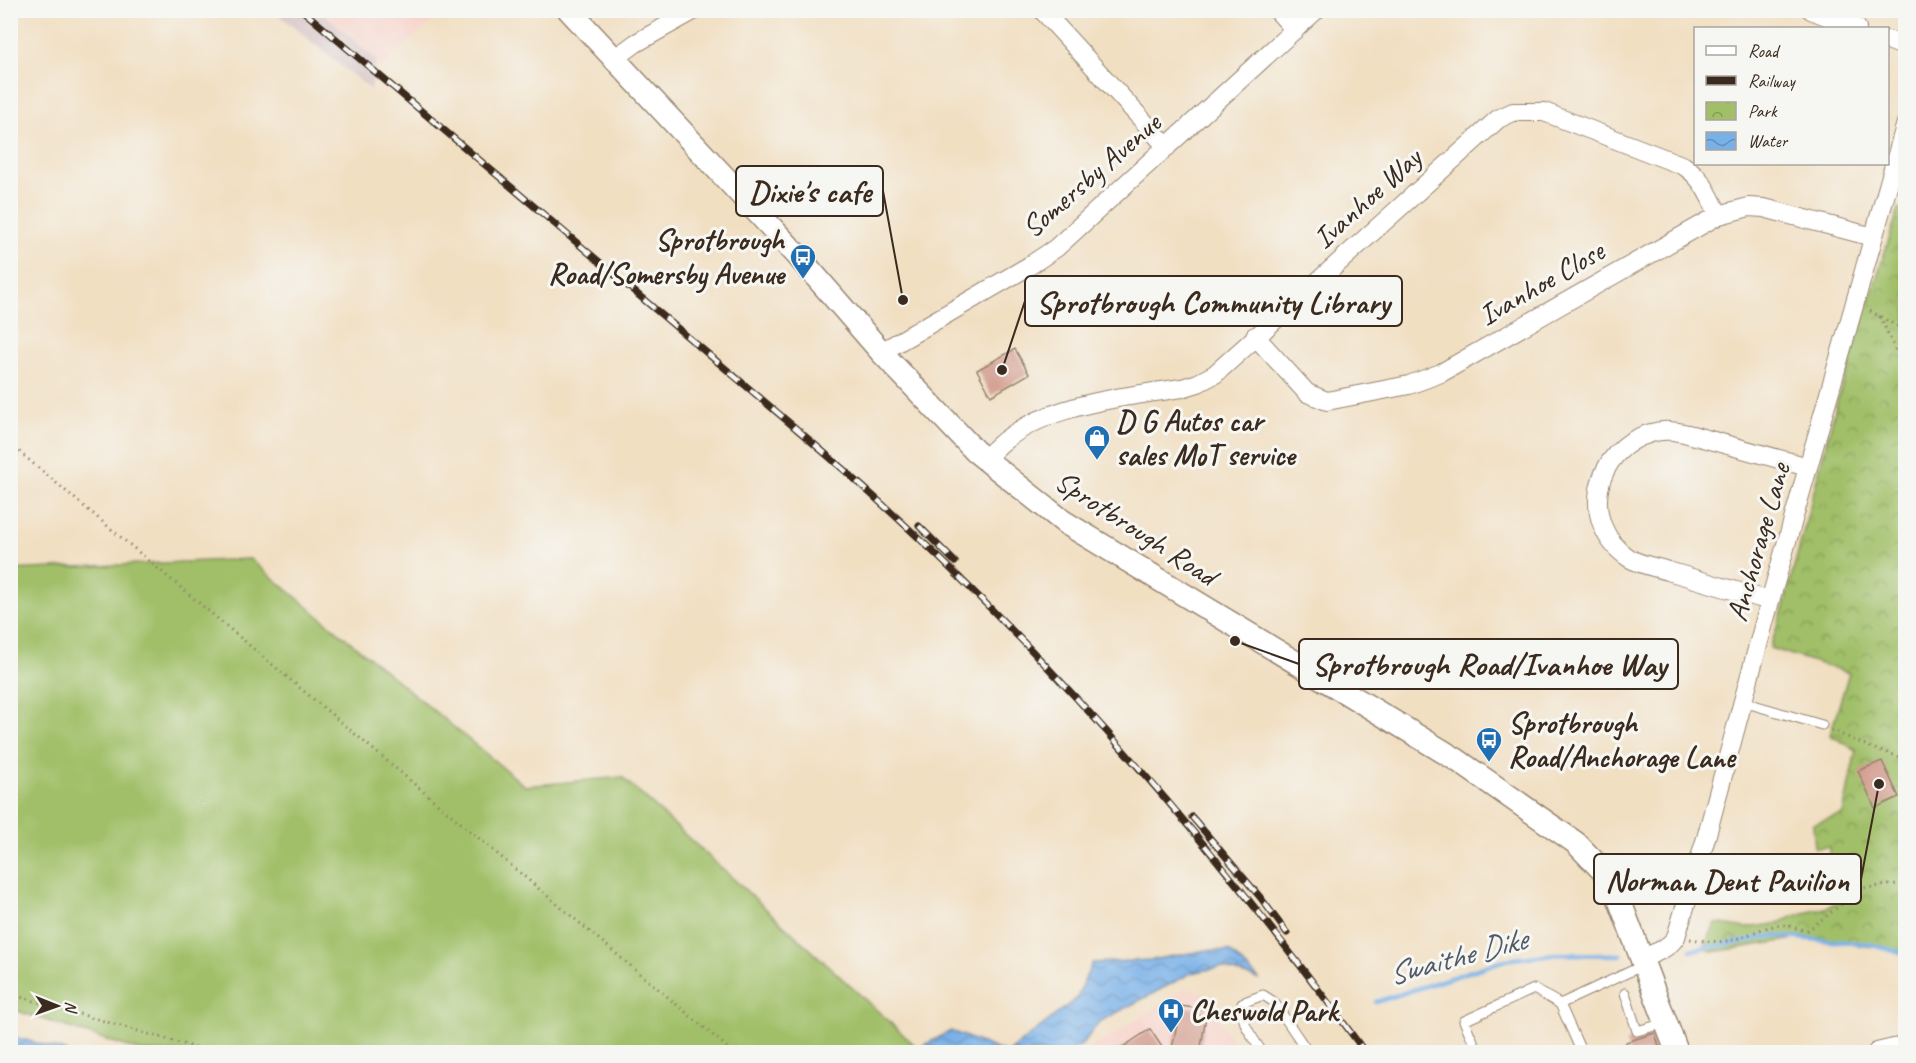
<svg xmlns="http://www.w3.org/2000/svg" width="1916" height="1063" viewBox="0 0 1916 1063" font-family="Caveat,sans-serif">
<style>
.built{fill:#f7d1c8}
.railway{fill:#d2bfc0}
.grass{fill:#a0bf67;stroke:#6e7442;stroke-width:1.5}
.park{fill:url(#park-crowns);stroke:#6e7442;stroke-width:1.5}
.water{fill:url(#water-waves);stroke:#5a6d83;stroke-width:1.5}
.lines{fill:none;stroke-linecap:round;stroke-linejoin:round}
.stream{stroke:#78b0e8;stroke-width:4.5}
.building{fill:#d19889}
.service-casing{stroke:#968470;stroke-width:11}
.minor-casing{stroke:#968470;stroke-width:20}
.tertiary-casing{stroke:#968470;stroke-width:25}
.path{stroke:#968470;stroke-width:3;stroke-dasharray:1.5 4.5;stroke-linecap:butt}
.service{stroke:#fff;stroke-width:9}
.minor{stroke:#fff;stroke-width:18}
.tertiary{stroke:#fff;stroke-width:22}
.rail-casing{stroke:#3b2a1e;stroke-width:7}
.rail{stroke:#f6f6f2;stroke-width:4.5;stroke-dasharray:14;stroke-linecap:butt}
.labels{text-anchor:middle;stroke-width:6;stroke-linejoin:round;paint-order:stroke}
.street-label{font-size:30px;fill:#3b2a1e;stroke:#f6f6f2}
.poi-label{font-size:30px;font-weight:bold;fill:#3b2a1e;stroke:#f6f6f2;text-anchor:start}
.water-label{font-size:32px;font-style:italic;fill:#505965;stroke:#f6f6f2}
.leader{fill:none;stroke:#3b2a1e;stroke-width:2}
.callout-dot{fill:#3b2a1e;stroke:#f6f6f2;stroke-width:2}
.callout{fill:#f6f6f2;stroke:#3b2a1e;stroke-width:2}
.callout-label{font-size:32px;text-anchor:middle;font-weight:bold;fill:#3b2a1e}
</style>
<defs>
<pattern id="park-crowns" width="20" height="18" patternUnits="userSpaceOnUse" patternTransform="scale(1.5)"><rect width="20" height="18" fill="#a0bf67"/><path d="M2 6a3 3 0 1 1 6 0M12 15a3 3 0 1 1 6 0" fill="none" stroke="#849b54"/></pattern>
<pattern id="water-waves" width="16" height="10" patternUnits="userSpaceOnUse" patternTransform="scale(1.5)"><rect width="16" height="10" fill="#78b0e8"/><path d="M0 5q4-4 8 0t8 0" fill="none" stroke="#648fbb"/></pattern>
</defs>
<rect width="100%" height="100%" fill="#f6f6f2"/>
<filter id="ink" filterUnits="userSpaceOnUse"><feTurbulence type="fractalNoise" baseFrequency=".0167" numOctaves="2"/><feDisplacementMap in="SourceGraphic" scale="12" xChannelSelector="R" yChannelSelector="G"/><feConvolveMatrix kernelMatrix="1 2 1 2 8 2 1 2 1" color-interpolation-filters="sRGB"/></filter>
<filter id="wash" filterUnits="userSpaceOnUse"><feTurbulence type="fractalNoise" baseFrequency=".008" numOctaves="4" result="noise"/><feDisplacementMap in="SourceGraphic" scale="24" xChannelSelector="R" yChannelSelector="G"/><feGaussianBlur stdDeviation="1.35" result="paint"/><feColorMatrix in="noise" values="0 0 0 0 0 0 0 0 0 0 0 0 0 0 0 0 0 1.4 0 .05"/><feComposite in="paint" operator="in"/></filter>
<g filter="url(#wash)">
<rect width="100%" height="100%" fill="#f1dfc2"/>
<path class="built" d="M 321,11 L 443,11 L 382,67 Z
M 1185,988 L 1215,997 L 1216,1015 L 1240,1052 L 1086,1052 Z"/>
<path class="railway" d="M 274,11 L 321,11 L 376,60 L 371,90 Z"/>
<path class="grass" d="M 250,559 L 525,786 L 622,777 L 918,1048 L 915,1052 L 143,1052 L 11,1009 L 10,570 Z"/>
<path class="park" d="M 1899,208 L 1906,210 L 1905,956 L 1883,948 L 1801,938 L 1713,952 L 1704,948 L 1716,923 L 1746,928 L 1775,924 L 1800,914 L 1825,908 L 1854,895 L 1857,892 L 1855,886 L 1829,863 L 1829,847 L 1815,848 L 1813,824 L 1843,814 L 1856,750 L 1830,735 L 1849,673 L 1770,648 L 1784,606 L 1838,398 Z"/>
<path class="water" d="M 1207,950 L 1229,951 L 1260,980 L 1221,967 L 1191,973 L 1099,1022 L 1082,1045 L 1070,1052 L 1009,1052 L 1077,998 L 1092,963 L 1151,960 Z
M 951,1031 L 1004,1052 L 914,1052 L 918,1048 Z
M 10,1036 L 11,1036 L 69,1052 L 11,1052 Z"/>
<g class="lines">
<path class="stream" d="M 1691,950 L 1774,936 L 1869,944 L 1906,954
M 1376,1002 L 1505,960 L 1554,954 L 1621,955"/>
</g>
<g id="blocks">
<path class="building" d="M 1015,349 L 1029,374 L 991,396 L 977,370 Z
M 1882,761 L 1899,797 L 1875,808 L 1858,771 Z
M 1181,1006 L 1207,1010 L 1200,1053 L 1171,1053 Z
M 1150,1029 L 1166,1053 L 1114,1053 Z
M 1655,1033 L 1661,1053 L 1629,1053 L 1626,1042 Z"/>
</g>
</g>
<g filter="url(#ink)">
<use href="#blocks" fill-opacity="0" stroke="#968470" stroke-width="1.5"/>
<g class="lines">
<g class="service-casing">
<path id="service" d="M 1743,702 L 1822,725
M 1625,993 L 1637,1031 L 1665,1023
M 1560,1004 L 1644,965
M 1262,1052 C 1252,1036 1240,1023 1242,1003 L 1263,995 L 1274,1002 L 1308,1052
M 1478,1052 L 1464,1021 L 1534,989 L 1560,1004 L 1581,1051 L 1578,1052"/>
</g>
<g class="minor-casing">
<path id="minor" d="M 1042,10 L 1167,147
M 1277,10 L 1295,30
M 1811,10 L 1857,28
M 1888,40 L 1906,47
M 614,59 L 636,43 L 695,10
M 1255,336 L 1307,393 L 1327,401 L 1409,385 L 1441,373 L 1719,215 L 1749,207 L 1764,208 L 1873,237
M 883,354 L 890,347 L 1029,266 L 1056,248 L 1316,10
M 985,460 C 1028,405 1118,398 1182,388 L 1198,383 L 1215,374 L 1498,119 L 1513,112 L 1544,112 L 1684,166 C 1703,178 1709,196 1719,215
M 1770,601 C 1736,591 1702,581 1668,571 C 1656,567 1640,565 1629,558 C 1578,524 1593,449 1651,433 C 1664,429 1675,431 1688,434 L 1808,467
M 1642,958 C 1655,953 1668,949 1676,937 L 1706,838 L 1770,601 L 1906,123
M 1877,1052 L 1906,1045"/>
</g>
<g class="tertiary-casing">
<path id="tertiary" d="M 569,10 L 798,256 L 883,354 L 975,451 L 1064,522 L 1457,760 L 1576,843 L 1605,873 L 1616,891 L 1677,1052"/>
</g>
<path class="path" d="M 1870,311 L 1906,331
M 1880,316 L 1898,356 L 1906,360
M 10,444 L 733,1052
M 1831,730 L 1872,748 L 1906,759
M 1690,939 C 1704,941 1718,943 1732,940 C 1749,936 1767,924 1785,925 C 1793,926 1800,931 1808,930 L 1863,888 L 1906,883
M 10,994 L 211,1052"/>
<use href="#service" class="service"/>
<use href="#minor" class="minor"/>
<use href="#tertiary" class="tertiary"/>
<g class="rail-casing">
<path id="rail" d="M 302,10 C 425,114 547,217 669,321 C 768,405 869,487 961,579 C 1110,725 1242,884 1365,1052
M 919,526 L 955,562
M 1192,817 L 1260,897 L 1287,933"/>
</g>
<use href="#rail" class="rail"/>
</g>
</g>
<defs>
<g id="bus-pin" transform="scale(1.35)"><path d="M0 17L-7.5 6A9.5 9.5 0 1 1 7.5 6Z" fill="#1f6fb2" stroke="#f6f6f2"/><path d="M-5-6H5V4H4V6H2V4H-2V6H-4V4H-5ZM-3.5-4V0h7V-4ZM-3.5 1.2v1.5H-2V1.2ZM2 1.2v1.5H3.5V1.2Z" fill="#fff"/></g>
<g id="shop-pin" transform="scale(1.35)"><path d="M0 17L-7.5 6A9.5 9.5 0 1 1 7.5 6Z" fill="#1f6fb2" stroke="#f6f6f2"/><path d="M-5-2.5h2.3a2.7 3.5 0 0 1 5.4 0H5L5.5 6h-11ZM-1.5-2.5h3a1.5 2.3 0 0 0-3 0Z" fill="#fff"/></g>
<g id="hospital-pin" transform="scale(1.35)"><path d="M0 17L-7.5 6A9.5 9.5 0 1 1 7.5 6Z" fill="#1f6fb2" stroke="#f6f6f2"/><path d="M-5-5h3v3.5h4V-5h3V5h-3V1.5h-4V5h-3Z" fill="#fff"/></g>
</defs>
<g fill-rule="evenodd">
<use href="#bus-pin" x="803" y="257"/>
<use href="#shop-pin" x="1097" y="438"/>
<use href="#bus-pin" x="1489" y="740"/>
<use href="#hospital-pin" x="1171" y="1011"/>
</g>
<g class="labels">
<g class="street-label">
<text transform="translate(1091 175) rotate(-41)" y="10">Somersby Avenue</text>
<text transform="translate(1367 198) rotate(-42)" y="10">Ivanhoe Way</text>
<text transform="translate(1541 283) rotate(-30)" y="10">Ivanhoe Close</text>
<text transform="translate(1136 528) rotate(33)" y="10">Sprotbrough Road</text>
<text transform="translate(1758 542) rotate(-74)" y="10">Anchorage Lane</text>
</g>
<g class="poi-label">
<text x="784" y="250" text-anchor="end">Sprotbrough<tspan x="784" dy="34">Road/Somersby Avenue</tspan></text>
<text x="1116" y="431">D G Autos car<tspan x="1116" dy="34">sales MoT service</tspan></text>
<text x="1508" y="733">Sprotbrough<tspan x="1508" dy="34">Road/Anchorage Lane</tspan></text>
<text x="1190" y="1021">Cheswold Park</text>
</g>
<g class="water-label">
<text transform="translate(1457 956) rotate(-15)" y="11">Swaithe Dike</text>
</g>
</g>
<path class="leader" d="M903 300L883 191M1002 370L1025 301M1235 641L1299 664M1879 784L1861 879"/>
<g class="callout-dot">
<circle cx="903" cy="300" r="6"/>
<circle cx="1002" cy="370" r="6"/>
<circle cx="1235" cy="641" r="6"/>
<circle cx="1879" cy="784" r="6"/>
</g>
<g class="callout">
<rect x="736" y="166" width="147" height="50" rx="6"/>
<rect x="1025" y="276" width="377" height="50" rx="6"/>
<rect x="1299" y="639" width="379" height="50" rx="6"/>
<rect x="1594" y="854" width="267" height="50" rx="6"/>
</g>
<g class="callout-label">
<text x="810" y="202">Dixie's cafe</text>
<text x="1213" y="313">Sprotbrough Community Library</text>
<text x="1489" y="675">Sprotbrough Road/Ivanhoe Way</text>
<text x="1727" y="891">Norman Dent Pavilion</text>
</g>
<rect width="1916" height="1063" fill="none" stroke="#f6f6f2" stroke-width="36"/>
<rect x="1694" y="27" width="195" height="138" fill="#f6f6f2" stroke="#aba49d" stroke-width="1.5"/>
<rect x="1706" y="46" width="30" height="9" fill="#ffffff" stroke="#aba49d" stroke-width="1.5"/>
<text x="1748" y="57" font-size="18" fill="#3b2a1e">Road</text>
<rect x="1706" y="76" width="30" height="9" fill="#3b2a1e" stroke="#aba49d" stroke-width="1.5"/>
<text x="1748" y="87" font-size="18" fill="#3b2a1e">Railway</text>
<rect x="1706" y="102" width="30" height="18" fill="url(#park-crowns)" stroke="#aba49d" stroke-width="1.5"/>
<text x="1748" y="117" font-size="18" fill="#3b2a1e">Park</text>
<rect x="1706" y="132" width="30" height="18" fill="url(#water-waves)" stroke="#aba49d" stroke-width="1.5"/>
<text x="1748" y="147" font-size="18" fill="#3b2a1e">Water</text>
<g transform="translate(57 1006) rotate(91)" stroke="#f6f6f2" stroke-width="4.5" paint-order="stroke">
<path d="M0-4.5L10 22L0 15L-10 22Z" fill="#3b2a1e"/>
<text y="-9" font-size="16" font-weight="bold" text-anchor="middle" fill="#3b2a1e">N</text>
</g>
</svg>
